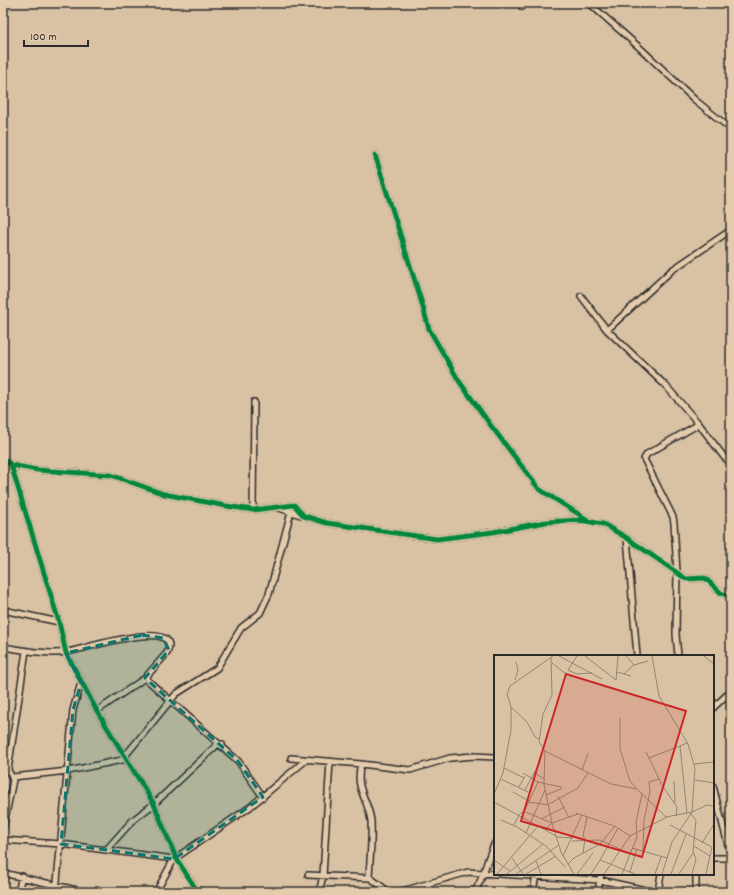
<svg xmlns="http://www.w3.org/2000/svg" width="734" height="895" viewBox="0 0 734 895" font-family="Dekko,sans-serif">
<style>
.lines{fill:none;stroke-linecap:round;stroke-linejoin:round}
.street-casing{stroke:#2b2b2b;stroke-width:8}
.street{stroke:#e4cbac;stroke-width:5}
.cycleway-casing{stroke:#e4cbac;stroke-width:8}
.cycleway{stroke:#00873e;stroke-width:5}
.marked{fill:#0f766e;fill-opacity:0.2;stroke:#0f766e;stroke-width:3;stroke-dasharray:8 5;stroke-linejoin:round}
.inset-road{fill:none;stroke:#938574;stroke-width:1}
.view{fill:#cd2828;fill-opacity:0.15;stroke:#cd2828;stroke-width:2}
.inset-edge{fill:none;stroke:#2b2b2b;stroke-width:2}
</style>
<rect width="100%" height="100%" fill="#d9c1a4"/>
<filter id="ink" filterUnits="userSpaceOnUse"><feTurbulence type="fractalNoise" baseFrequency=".025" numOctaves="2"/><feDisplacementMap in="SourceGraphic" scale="8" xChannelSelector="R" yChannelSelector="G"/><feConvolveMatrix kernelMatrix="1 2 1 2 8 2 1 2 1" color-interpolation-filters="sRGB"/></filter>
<g filter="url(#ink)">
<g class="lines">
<g class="street-casing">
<path id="street" d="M 589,3 L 640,48 L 695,100 L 731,129
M 522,7 L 526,3
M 375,155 L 420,297 L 429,329 L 459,381 L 489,423 L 539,489 L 588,520
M 581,296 L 607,330 L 666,386 L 699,424 L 724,457 L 731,463
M 607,330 L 672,270 L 731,230
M 3,458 L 11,465 L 59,622 L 66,653 L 97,711 L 154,804 L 176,858 L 198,892
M 11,465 L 37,470 L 111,475 L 164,494 L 226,506 L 253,510 L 294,505 L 304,516 L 327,523 L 437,539 L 493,532 L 546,522 L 579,520 L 603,524 L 627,538 L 686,579 L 705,578 L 721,593 L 731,597
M 279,508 L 304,516
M 253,510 L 254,402
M 3,538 L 3,535
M 627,538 L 637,656
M 3,610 L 59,622
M 3,647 C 23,650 46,655 67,652 C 78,651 184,615 167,653 L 145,678 L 97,711
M 678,656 L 676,634 L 677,572 L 674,523 L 673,517 L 644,459 L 647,454 L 699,424
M 145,678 L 238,761 L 263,797
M 713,708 L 731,691
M 125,756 L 176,694 L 217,668 L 241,628 L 260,613 L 269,594 L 291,512
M 291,758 L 361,764 L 410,770 L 450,758 L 474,756 L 495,757
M 361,764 C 354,789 368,798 371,821 C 372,840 370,859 369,877 L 385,889 L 386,892
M 13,777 L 68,771 L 127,759
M 713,786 L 731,857
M 3,829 L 13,780 L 8,770 L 26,651
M 3,840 L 61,844 L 174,859
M 106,850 L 133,820 L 154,804 L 218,744 L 222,744
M 713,858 L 731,858
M 3,873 L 85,892
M 500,874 L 600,880 L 655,892
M 696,874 L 696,892
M 308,875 L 369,878
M 18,892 L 22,876
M 56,892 L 73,710 L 81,683
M 156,892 L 174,859 L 250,807 L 306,760
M 319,892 L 323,876 L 330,761
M 399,892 L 468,872 L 495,874
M 474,892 C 485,878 486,858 495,843
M 533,892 L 536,874
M 598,892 L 601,874
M 658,892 L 661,874"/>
</g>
<use href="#street" class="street"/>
<g class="cycleway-casing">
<path id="cycleway" d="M 375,155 L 420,297 L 429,329 L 459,381 L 489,423 L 539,489 L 588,520
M 3,458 L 11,465 L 59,622 L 66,653 L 97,711 L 154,804 L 176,858 L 198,892
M 11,465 L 37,470 L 111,475 L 164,494 L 226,506 L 253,510 L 294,505 L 304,516 L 327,523 L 437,539 L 493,532 L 546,522 L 579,520 L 603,524 L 627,538 L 686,579 L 705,578 L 721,593 L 731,597"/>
</g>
<use href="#cycleway" class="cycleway"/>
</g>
</g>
<path class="marked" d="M 142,635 L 163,638 L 169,650 L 145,678 L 238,761 L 263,797 L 174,859 L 61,844 L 73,710 L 81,683 L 66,653 Z"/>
<g transform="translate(494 655)">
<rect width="220" height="220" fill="#d9c1a4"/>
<path class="inset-road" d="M 65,1 L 108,24M 83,1 L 74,15 L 83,19 L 98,18M 91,1 L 122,25M 132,1 L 140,10M 158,1 L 165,41 L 194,89 L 201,113 L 198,157 L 178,187 L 168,219M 210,1 L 220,9M 57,2 L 58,40 L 49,59 L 45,87 L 51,96 L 50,129 L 58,168 L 67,197 L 80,219M 58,8 L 72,19M 123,17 L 137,21M 130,19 L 140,10 L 154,6M 21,25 L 24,15 L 22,7M 122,25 L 124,1M 17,52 L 33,67 L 41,82 L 45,84M 126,63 L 126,94 L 136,126 L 142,133M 193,88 L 186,91 L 193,158M 51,96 L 117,129 L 143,134 L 172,162 L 198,157 L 213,150 L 220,151M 152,97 L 168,130 L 183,152 L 182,161M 155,103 L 186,91M 200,109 L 220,107M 10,113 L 30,123M 88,115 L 94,98M 29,118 L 44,127 L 67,132 L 67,134 L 52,140M 40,118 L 51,124M 7,124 L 34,137M 201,125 L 220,128M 180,126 L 181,148M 25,132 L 31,121M 31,135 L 46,107M 19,137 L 35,146M 0,139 L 9,118 L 17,75 L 17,52 L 13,39 L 16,31 L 59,1M 64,141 L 75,163M 0,147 L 62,181M 35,147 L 55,150M 55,149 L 84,133 L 94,118M 29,156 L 58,168M 82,158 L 123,172M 196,158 L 202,165 L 199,197 L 202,204 L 198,219M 47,164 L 71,152M 7,165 L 23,172 L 52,191 L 71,212M 20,170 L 25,160 L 31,155 L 44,127M 176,170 L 218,192 L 212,219M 51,175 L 58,168 L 84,159M 32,178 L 51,135M 63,182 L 79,183M 78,186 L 106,185 L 141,201M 208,188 L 220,169M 200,191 L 216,201M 138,193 L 173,203M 149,196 L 150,165 L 156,137 L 155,127 L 165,124M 89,198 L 91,184 L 89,181 L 93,162M 69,201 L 88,160M 18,203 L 29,219M 0,205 L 16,216M 106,205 L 124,173 L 136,181M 42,206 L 47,219M 74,209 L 80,203 L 106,189 L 121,171M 136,217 L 143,194M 3,219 L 44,171M 13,219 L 49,189M 22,219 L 65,190M 32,219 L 62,201M 83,219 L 99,198M 97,219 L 106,205 L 141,219M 110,219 L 136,181 L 173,162M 128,219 L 143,182 L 142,167 L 148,139M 161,219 L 167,202M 177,219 L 192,179M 185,219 L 199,198"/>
<path class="view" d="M 72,19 L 192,56 L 148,202 L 27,166 Z"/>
<rect width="220" height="220" class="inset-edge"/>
</g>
<rect width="734" height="895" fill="none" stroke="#e4cbac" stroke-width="16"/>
<rect x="8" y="8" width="718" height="879" fill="none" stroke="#2b2b2b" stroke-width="1.5" filter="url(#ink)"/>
<path d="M24 40v6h64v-6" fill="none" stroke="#2b2b2b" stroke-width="2"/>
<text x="30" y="40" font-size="12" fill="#2b2b2b" stroke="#e4cbac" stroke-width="3" paint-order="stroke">100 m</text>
</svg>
